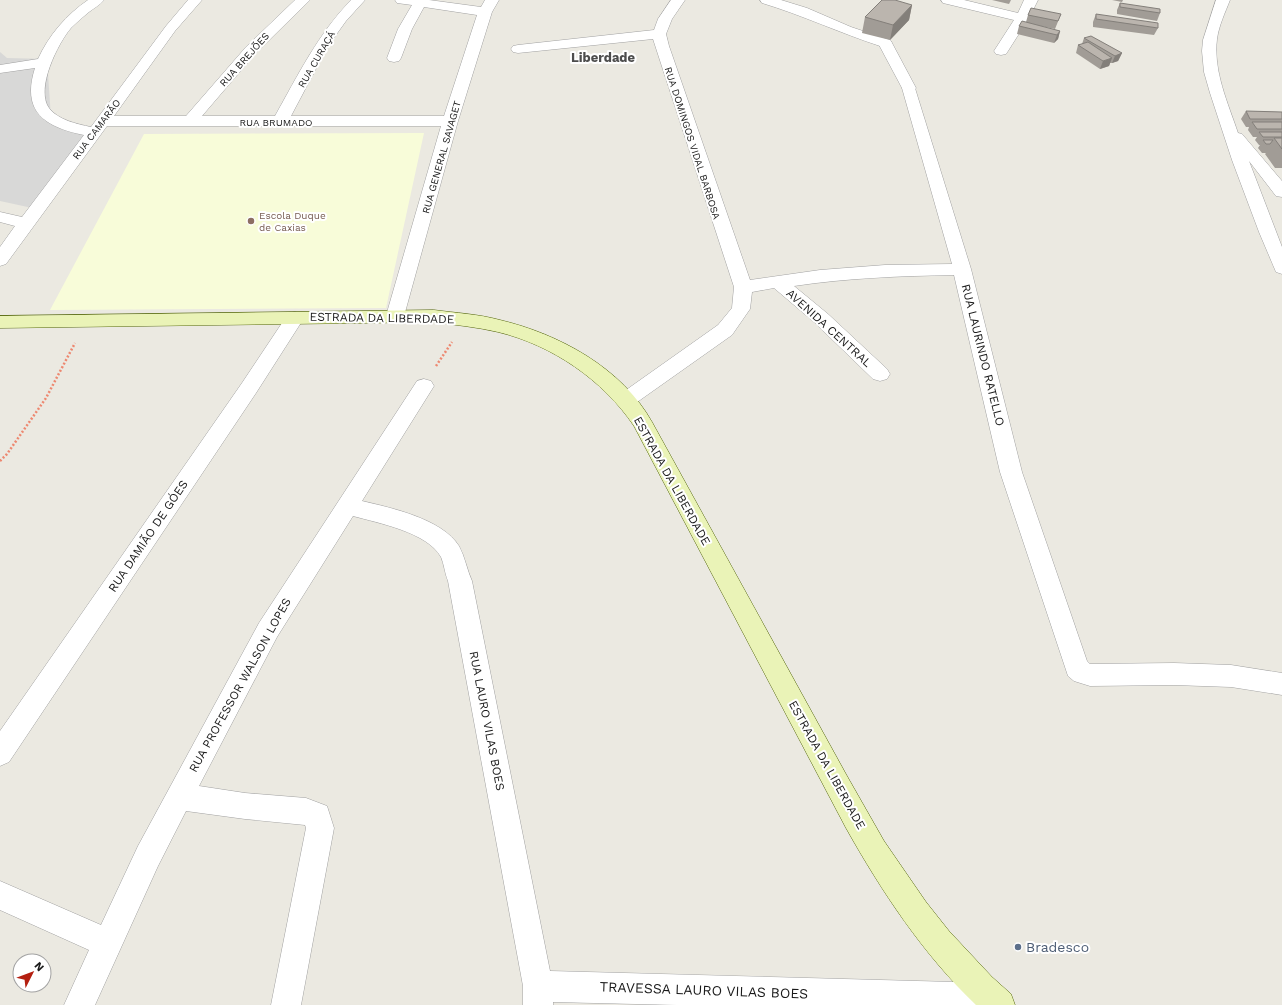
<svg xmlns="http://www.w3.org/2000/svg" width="1282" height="1005" viewBox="0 0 1282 1005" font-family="'Work Sans',sans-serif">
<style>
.residential{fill:#d8d8d7}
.education{fill:#f8fcd9}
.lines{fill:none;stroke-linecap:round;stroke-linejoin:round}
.pedestrian-casing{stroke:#a1a1a1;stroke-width:1}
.minor-casing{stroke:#a1a1a1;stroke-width:1}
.secondary-casing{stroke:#54660d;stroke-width:1}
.path{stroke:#ed8870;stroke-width:2.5;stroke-dasharray:2 2;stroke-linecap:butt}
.pedestrian{fill:#fff;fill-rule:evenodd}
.minor{fill:#fff;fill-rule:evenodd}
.secondary{fill:#eaf3b7;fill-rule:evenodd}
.wall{fill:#a19c96}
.shaded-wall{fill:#837f7a}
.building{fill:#bbb5ae;stroke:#837f7a}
.education-dot{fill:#8d6e63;stroke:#fff;stroke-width:1.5}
.service-dot{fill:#5c6f8a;stroke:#fff;stroke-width:1.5}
.labels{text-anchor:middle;stroke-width:4;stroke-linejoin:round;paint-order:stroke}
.far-street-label{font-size:10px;fill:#1a1a1a;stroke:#fff}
.far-education-label{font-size:10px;fill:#785e54;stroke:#fff;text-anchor:start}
.street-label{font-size:12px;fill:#1a1a1a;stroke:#fff}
.far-district-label{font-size:13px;font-weight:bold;fill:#4d4d4d;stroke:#fff}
.near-service-label{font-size:14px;fill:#4e5e75;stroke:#fff;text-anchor:start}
.near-street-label{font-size:14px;fill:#1a1a1a;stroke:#fff}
</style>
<rect width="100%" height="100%" fill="#ebe9e1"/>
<path class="residential" d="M 0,52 L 7,58 L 47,59 L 51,118 L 97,139 L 37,209 L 0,201 Z"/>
<path class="education" d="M 424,133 L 386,308 L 50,310 L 144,134 Z"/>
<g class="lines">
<g class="pedestrian-casing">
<path id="pedestrian" d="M 885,39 L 890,40 L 892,43 L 916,88 L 914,91 L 909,92 L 904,91 L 902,88 L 878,43 L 880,40 Z"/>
</g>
<g class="minor-casing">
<path id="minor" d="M 88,0 L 104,0 C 100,5 94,8 89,12 C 83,17 77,22 71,28 C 58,43 35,89 49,108 C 58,120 77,124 91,127 L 166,26 L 188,0 L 202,0 L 175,31 L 114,116 L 186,116 L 246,47 L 295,0 L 310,0 L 256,53 L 202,116 L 275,116 C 298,75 318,34 351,0 L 365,0 L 346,21 L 328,46 L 291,116 L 444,116 L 477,15 L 424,7 L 412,29 L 401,58 L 399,61 L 394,62 L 389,61 L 387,58 L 398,29 L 412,5 L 397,3 L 395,0 L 429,0 L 481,7 L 485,0 L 499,0 L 492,12 L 458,121 L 404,316 L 402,320 L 395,322 L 388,320 L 386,316 L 441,126 L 107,126 L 6,264 L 0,266 L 0,247 L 15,226 L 0,222 L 0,212 L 22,217 L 84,135 C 45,127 21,112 35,68 L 0,73 L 0,65 L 38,59 C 49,35 66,15 88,0 Z
M 671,0 L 685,0 L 672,19 L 666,34 L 669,46 L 750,280 L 820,270 L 885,265 L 952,264 L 902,88 L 904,85 L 909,84 L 914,85 L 971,269 L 1022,472 L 1087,661 L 1090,664 L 1174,663 L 1231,665 L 1282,673 L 1282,695 L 1231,687 L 1174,685 L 1090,686 L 1074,681 L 1068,676 L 1000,472 L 954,275 C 901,276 847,278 794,286 L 828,314 L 887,369 L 890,374 L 887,379 L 880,381 L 873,379 L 814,322 L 774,288 L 752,292 L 750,309 L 732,335 L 633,405 L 626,407 L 619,405 L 616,400 L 619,395 L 718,325 L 732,308 L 734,287 L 653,39 L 518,53 L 513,52 L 511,49 L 513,46 L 518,45 L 654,30 L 658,19 Z
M 760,0 L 781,0 L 807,8 L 851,27 L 890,40 L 892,43 L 890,46 L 885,47 L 880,46 C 840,33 802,15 762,3 Z
M 941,0 L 964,0 L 1018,13 L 1024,0 L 1038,0 L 1029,18 L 1008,51 L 1006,54 L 1001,55 L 996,54 L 994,51 L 1014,20 L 943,3 Z
M 1216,0 L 1230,0 C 1225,13 1219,25 1217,39 C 1213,71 1228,103 1238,133 L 1242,134 L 1282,181 L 1282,197 L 1276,196 L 1249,161 L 1282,247 L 1282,274 L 1276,272 L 1259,232 L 1232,160 L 1210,93 L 1204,72 L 1202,51 L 1203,40 Z
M 295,312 L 302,314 L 304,318 L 256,393 L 9,762 L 0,766 L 0,731 L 242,383 L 288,314 Z
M 424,379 L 431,381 L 434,386 L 362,501 C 392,508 442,519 459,546 C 465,557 467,570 472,581 L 550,971 L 990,983 L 1001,987 L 1005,998 L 1002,1005 L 677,1005 L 553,1002 L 553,1005 L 523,1005 L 523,986 L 448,581 C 445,574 444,564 441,557 C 427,532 378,523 353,516 L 277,637 L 199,786 L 245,793 L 306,798 L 327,806 L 334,828 L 301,1005 L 271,1005 L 306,828 L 305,825 L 245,819 L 186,811 L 158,866 L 95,1005 L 64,1005 L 89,950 L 0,910 L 0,881 L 101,925 L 138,846 L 259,623 L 417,381 Z"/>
</g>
<g class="secondary-casing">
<path id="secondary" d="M 434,310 C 456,313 478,314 500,320 C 559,334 622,368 652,422 L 847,776 L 884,841 L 926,902 L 949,931 L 992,977 L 1011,994 L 1015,1005 L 976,1005 C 923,954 882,892 846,828 L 634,426 C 603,380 552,345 498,332 C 477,327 455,325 434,322 L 0,328 L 0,316 Z"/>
</g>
<path class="path" d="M 436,366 L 452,342
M 0,461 L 7,454 L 46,398 L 75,343"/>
<use href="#pedestrian" class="pedestrian"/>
<use href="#minor" class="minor"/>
<use href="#secondary" class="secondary"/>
</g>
<path class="wall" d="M 992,0 L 1011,0 L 1009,4 Z
M 1112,0 L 1123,0 L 1122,2 Z
M 1120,3 L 1160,13 L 1157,21 L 1117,14 L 1117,10 Z
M 912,5 L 909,20 L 890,40 L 862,33 L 865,17 Z
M 1061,14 L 1055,29 L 1031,24 L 1060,31 L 1058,39 L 1054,43 L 1017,34 L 1019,26 L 1026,22 L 1028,15 Z
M 1096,14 L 1158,28 L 1154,35 L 1093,27 L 1093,22 Z
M 1084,38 L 1122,53 L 1118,61 L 1112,63 L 1110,63 L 1109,66 L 1100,69 L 1076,53 L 1078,45 L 1082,44 Z
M 1246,111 L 1282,112 L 1282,168 L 1275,168 L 1265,154 L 1266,153 L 1262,153 L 1258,148 L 1260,145 L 1259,145 L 1255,140 L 1257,137 L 1253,137 L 1248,130 L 1249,127 L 1246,127 L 1241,119 Z"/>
<path class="shaded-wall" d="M 912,5 L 909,20 L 890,40 L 893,25 Z
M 1060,31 L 1058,39 L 1054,43 L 1057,35 Z
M 1122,53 L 1118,61 L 1112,63 L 1115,56 Z
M 1112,58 L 1109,66 L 1100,69 L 1103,61 Z"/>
<path class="building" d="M 882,0 L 895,0 L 912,5 L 893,25 L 865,17 Z
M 1120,3 L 1160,9 L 1160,13 L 1120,7 Z
M 1031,8 L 1061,14 L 1058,21 L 1028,15 Z
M 1096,14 L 1158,23 L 1158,28 L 1096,19 Z
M 1022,21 L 1060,31 L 1057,35 L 1019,26 Z
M 1091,36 L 1122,53 L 1115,56 L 1084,38 Z
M 1088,42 L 1112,58 L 1103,61 L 1078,45 Z
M 1246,111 L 1282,112 L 1282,119 L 1250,119 Z
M 1252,122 L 1282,122 L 1282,129 L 1257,129 Z
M 1259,132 L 1282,132 L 1282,137 L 1263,137 Z
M 1274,138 L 1282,138 L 1282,149 Z
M 1263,140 L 1273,140 L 1270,144 L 1266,144 Z"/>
<circle class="education-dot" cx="251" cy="221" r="4"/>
<circle class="service-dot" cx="1018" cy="947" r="4"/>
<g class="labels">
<g class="far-street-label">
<text transform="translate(244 59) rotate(-48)" y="4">RUA BREJÕES</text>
<text transform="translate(316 59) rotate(-60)" y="4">RUA CURAÇÁ</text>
<text x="276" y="126">RUA BRUMADO</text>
<text transform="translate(96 129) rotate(-53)" y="4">RUA CAMARÃO</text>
<text transform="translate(693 143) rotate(72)" y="4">RUA DOMINGOS VIDAL BARBOSA</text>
<text transform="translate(441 157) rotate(-74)" y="4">RUA GENERAL SAVAGET</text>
</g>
<g class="far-education-label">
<text x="259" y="219">Escola Duque<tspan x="259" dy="12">de Caxias</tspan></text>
</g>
<g class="street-label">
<text transform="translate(382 318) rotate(1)" y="4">ESTRADA DA LIBERDADE</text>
<text transform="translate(829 328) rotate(42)" y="4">AVENIDA CENTRAL</text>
<text transform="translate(983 355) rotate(76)" y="4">RUA LAURINDO RATELLO</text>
<text transform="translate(672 481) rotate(61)" y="4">ESTRADA DA LIBERDADE</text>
<text transform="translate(148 536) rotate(-56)" y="4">RUA DAMIÃO DE GÓES</text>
<text transform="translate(240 685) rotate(-61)" y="4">RUA PROFESSOR WALSON LOPES</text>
<text transform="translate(487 721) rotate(79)" y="4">RUA LAURO VILAS BOES</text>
<text transform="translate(827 765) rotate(61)" y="4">ESTRADA DA LIBERDADE</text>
</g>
<g class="far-district-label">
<text x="603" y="62">Liberdade</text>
</g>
<g class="near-service-label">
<text x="1026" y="952">Bradesco</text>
</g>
<g class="near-street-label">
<text transform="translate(704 990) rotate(2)" y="5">TRAVESSA LAURO VILAS BOES</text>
</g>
</g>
<g transform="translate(32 973) rotate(48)"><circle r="19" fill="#ffffff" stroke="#a3a3a3"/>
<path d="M0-3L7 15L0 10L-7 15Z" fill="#b41f10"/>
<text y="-6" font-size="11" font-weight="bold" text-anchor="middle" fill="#1a1a1a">N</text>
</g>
</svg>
